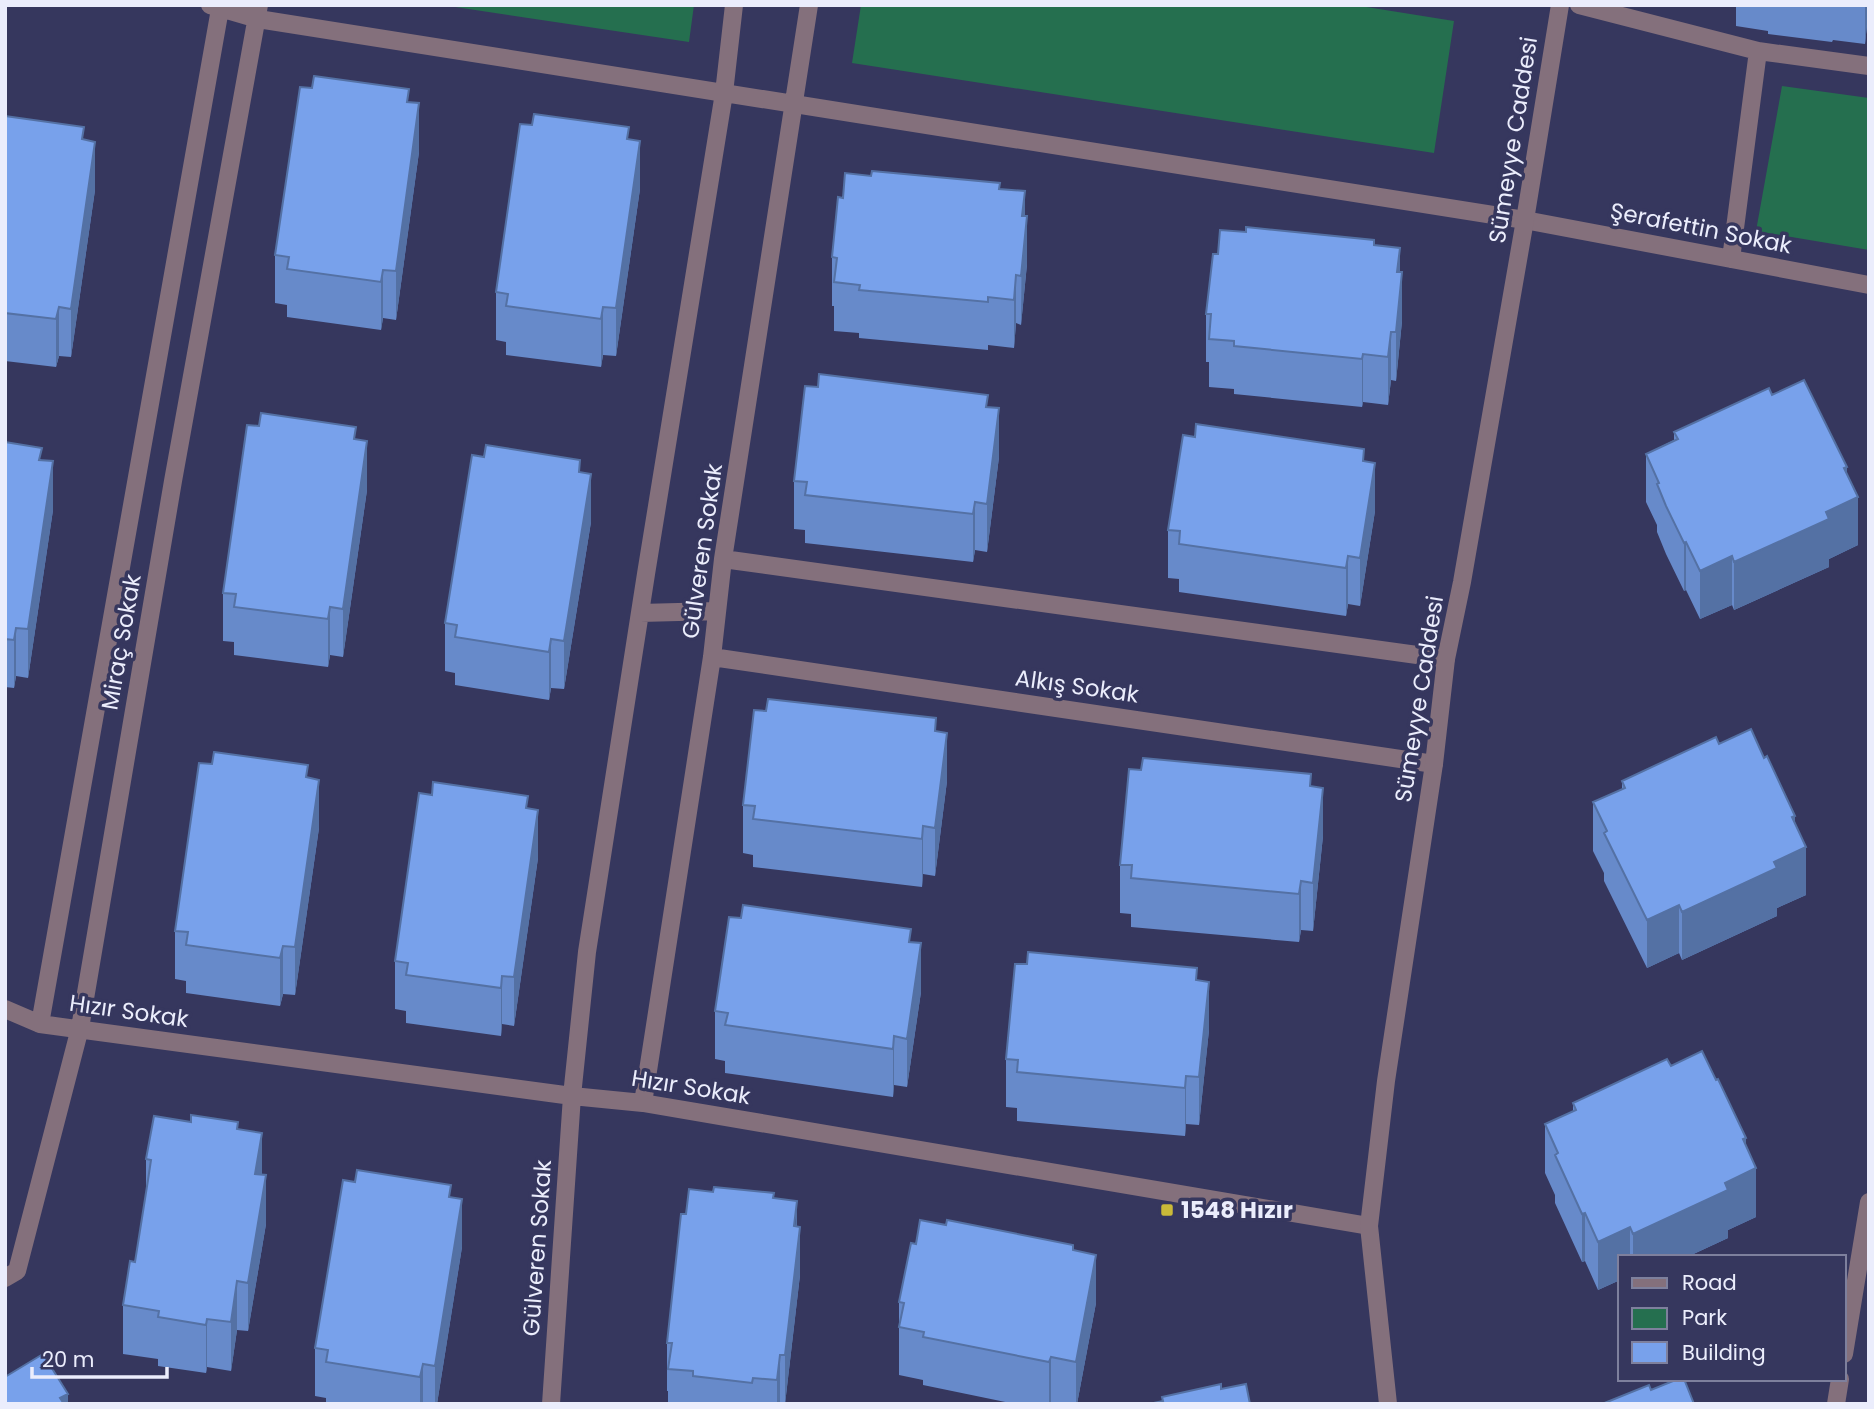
<svg xmlns="http://www.w3.org/2000/svg" width="1874" height="1409" viewBox="0 0 1874 1409" font-family="Poppins,sans-serif">
<style>
.green{fill:#256f4f}
.lines{fill:none;stroke-linecap:round;stroke-linejoin:round}
.minor{stroke:#84707c;stroke-width:18}
.tertiary{stroke:#84707c;stroke-width:18}
.wall{fill:#678aca}
.shaded-wall{fill:#5471a4}
.building{fill:#78a1eb;stroke:#5471a4;stroke-width:2}
.poi-dot{fill:#caba39;stroke:#36375e;stroke-width:2.5}
.labels{text-anchor:middle;stroke-width:7;stroke-linejoin:round;paint-order:stroke}
.street-label{font-size:23px;fill:#ebedfc;stroke:#36375e}
.poi-label{font-size:23px;font-weight:bold;fill:#ebedfc;stroke:#36375e;text-anchor:start}
</style>
<rect width="100%" height="100%" fill="#36375e"/>
<path class="green" d="M 442,5 L 694,5 L 689,42 Z
M 861,5 L 1354,5 L 1454,21 L 1434,153 L 852,63 Z
M 1782,86 L 1869,98 L 1869,250 L 1756,231 Z"/>
<g class="lines">
<path class="minor" d="M 210,5 L 258,19 L 1525,220 L 1869,285
M 1579,5 L 1758,51 L 1869,66
M 1731,259 L 1758,51
M 723,559 L 1446,659
M 640,613 L 717,611
M 712,657 L 1434,764
M 5,1009 L 40,1024 L 572,1096 L 643,1103 L 1369,1226
M 40,1024 L 220,9
M 643,1103 L 712,657 L 723,559 L 809,5
M 5,1278 L 17,1271 L 80,1028 L 173,481 L 259,5
M 1844,1354 L 1869,1202
M 551,1404 L 572,1096 L 587,952 L 646,574 L 724,93 L 734,5
M 1836,1404 L 1840,1379"/>
<path class="tertiary" d="M 1388,1404 L 1369,1226 L 1386,1081 L 1434,764 L 1446,659 L 1462,582 L 1525,220 L 1560,5"/>
</g>
<path class="wall" d="M 1736,5 L 1869,5 L 1865,44 L 1833,40 L 1832,42 L 1768,34 L 1768,31 L 1736,26 Z
M 409,102 L 419,152 L 396,320 L 383,318 L 381,330 L 287,317 L 287,305 L 275,303 L 275,255 Z
M 5,116 L 84,140 L 95,190 L 71,357 L 59,356 L 56,367 L 5,361 Z
M 629,139 L 640,189 L 616,356 L 603,355 L 601,367 L 506,355 L 506,342 L 496,340 L 496,292 Z
M 1000,189 L 1025,216 L 1027,264 L 1021,325 L 1016,323 L 1014,348 L 988,345 L 988,350 L 859,338 L 859,333 L 834,331 L 834,306 L 832,306 L 832,257 L 843,198 Z
M 1374,245 L 1400,272 L 1402,321 L 1396,381 L 1391,380 L 1388,405 L 1363,402 L 1362,407 L 1234,394 L 1234,389 L 1209,387 L 1209,362 L 1206,362 L 1206,314 Z
M 1772,395 L 1847,474 L 1858,545 L 1829,559 L 1829,567 L 1734,610 L 1732,605 L 1700,619 L 1686,590 L 1684,591 L 1666,554 L 1657,532 L 1657,525 L 1646,502 L 1646,454 L 1674,440 L 1674,432 Z
M 988,407 L 999,457 L 987,552 L 975,550 L 973,562 L 805,543 L 805,530 L 794,529 L 794,481 Z
M 356,439 L 367,490 L 343,657 L 330,655 L 328,667 L 234,655 L 234,642 L 223,641 L 223,593 Z
M 5,442 L 42,460 L 53,510 L 28,678 L 16,676 L 14,688 L 5,687 Z
M 1364,461 L 1375,511 L 1360,606 L 1348,604 L 1346,616 L 1179,592 L 1179,579 L 1168,578 L 1168,530 Z
M 580,473 L 591,522 L 564,689 L 551,688 L 549,700 L 455,685 L 455,673 L 445,671 L 445,623 Z
M 936,731 L 947,781 L 935,876 L 923,874 L 922,887 L 753,867 L 753,855 L 743,853 L 743,805 Z
M 1719,744 L 1795,823 L 1806,895 L 1777,908 L 1777,916 L 1682,960 L 1679,953 L 1647,968 L 1604,881 L 1604,873 L 1593,851 L 1593,802 L 1622,789 L 1622,781 Z
M 308,778 L 319,828 L 295,995 L 283,994 L 280,1006 L 186,993 L 186,981 L 175,979 L 175,931 Z
M 1311,787 L 1323,836 L 1313,931 L 1301,930 L 1299,942 L 1131,927 L 1131,914 L 1120,913 L 1120,865 Z
M 528,808 L 538,858 L 514,1026 L 502,1024 L 501,1036 L 406,1023 L 406,1011 L 395,1009 L 395,961 Z
M 911,942 L 921,992 L 907,1087 L 894,1085 L 893,1097 L 725,1073 L 725,1061 L 715,1059 L 715,1011 Z
M 1197,981 L 1209,1030 L 1199,1125 L 1186,1124 L 1185,1136 L 1017,1121 L 1017,1108 L 1006,1107 L 1006,1059 Z
M 1671,1066 L 1746,1146 L 1756,1217 L 1728,1230 L 1728,1238 L 1687,1257 L 1620,1257 L 1620,1280 L 1598,1290 L 1585,1261 L 1582,1262 L 1555,1203 L 1555,1195 L 1545,1173 L 1545,1124 L 1573,1111 L 1573,1103 Z
M 238,1129 L 262,1175 L 266,1224 L 248,1331 L 237,1330 L 231,1371 L 207,1367 L 206,1373 L 158,1366 L 158,1359 L 123,1354 L 123,1305 L 135,1262 L 146,1192 L 146,1159 Z
M 451,1198 L 462,1247 L 437,1404 L 326,1404 L 326,1398 L 315,1396 L 315,1348 Z
M 774,1198 L 797,1227 L 800,1275 L 785,1404 L 668,1404 L 668,1391 L 667,1391 L 667,1343 Z
M 916,1244 L 1073,1251 L 1096,1303 L 1077,1404 L 1015,1404 L 923,1385 L 923,1380 L 899,1375 L 899,1302 Z"/>
<path class="shaded-wall" d="M 1865,5 L 1869,5 L 1865,44 Z
M 419,103 L 419,152 L 396,320 L 396,271 Z
M 640,141 L 640,189 L 616,356 L 616,308 Z
M 95,142 L 95,190 L 71,357 L 71,309 Z
M 1025,191 L 1025,239 L 1027,216 L 1027,264 L 1021,325 L 1022,216 Z
M 1400,248 L 1400,296 L 1397,272 Z
M 383,270 L 383,318 L 381,330 L 381,282 Z
M 1402,272 L 1402,321 L 1396,381 L 1396,332 Z
M 1016,275 L 1016,323 L 1014,348 L 1014,300 Z
M 59,307 L 59,356 L 56,367 L 56,319 Z
M 603,307 L 603,355 L 601,367 L 601,319 Z
M 1391,332 L 1391,380 L 1388,405 L 1388,357 Z
M 1363,354 L 1363,402 L 1362,407 L 1362,359 Z
M 999,408 L 999,457 L 987,552 L 987,504 Z
M 367,441 L 367,490 L 343,657 L 343,609 Z
M 53,461 L 53,510 L 28,678 L 28,629 Z
M 1375,463 L 1375,511 L 1360,606 L 1360,558 Z
M 1847,467 L 1847,502 L 1858,497 L 1858,545 L 1829,559 L 1829,567 L 1734,610 L 1734,562 L 1826,512 L 1844,468 Z
M 591,474 L 591,522 L 564,689 L 564,641 Z
M 975,502 L 975,550 L 973,562 L 973,514 Z
M 1686,542 L 1686,590 L 1684,591 L 1684,543 Z
M 1348,556 L 1348,604 L 1346,616 L 1346,568 Z
M 1732,556 L 1732,605 L 1700,619 L 1700,571 Z
M 330,607 L 330,655 L 328,667 L 328,619 Z
M 16,628 L 16,676 L 14,688 L 14,640 Z
M 551,639 L 551,688 L 549,700 L 549,652 Z
M 947,733 L 947,781 L 935,876 L 935,828 Z
M 319,780 L 319,828 L 295,995 L 295,947 Z
M 1323,788 L 1323,836 L 1313,931 L 1313,883 Z
M 538,810 L 538,858 L 514,1026 L 514,977 Z
M 1795,816 L 1795,852 L 1806,847 L 1806,895 L 1777,908 L 1777,916 L 1682,960 L 1682,912 L 1774,862 L 1792,817 Z
M 923,826 L 923,874 L 922,887 L 922,839 Z
M 1301,881 L 1301,930 L 1299,942 L 1299,894 Z
M 1679,905 L 1679,953 L 1647,968 L 1647,920 Z
M 921,943 L 921,992 L 907,1087 L 907,1039 Z
M 283,946 L 283,994 L 280,1006 L 280,958 Z
M 502,976 L 502,1024 L 501,1036 L 501,988 Z
M 1209,982 L 1209,1030 L 1199,1125 L 1199,1077 Z
M 894,1036 L 894,1085 L 893,1097 L 893,1049 Z
M 1186,1076 L 1186,1124 L 1185,1136 L 1185,1088 Z
M 262,1133 L 262,1181 L 255,1174 Z
M 1746,1138 L 1746,1173 L 1756,1168 L 1756,1217 L 1728,1230 L 1728,1238 L 1687,1257 L 1633,1257 L 1633,1234 L 1725,1183 L 1743,1139 Z
M 266,1175 L 266,1224 L 248,1331 L 248,1283 Z
M 462,1199 L 462,1247 L 437,1404 L 435,1404 L 435,1366 Z
M 797,1201 L 797,1249 L 800,1227 L 800,1275 L 785,1404 L 785,1355 Z
M 1585,1213 L 1585,1261 L 1582,1262 L 1582,1214 Z
M 1630,1227 L 1630,1257 L 1620,1257 L 1620,1280 L 1598,1290 L 1598,1242 Z
M 1096,1255 L 1096,1303 L 1077,1404 L 1076,1404 L 1076,1362 Z
M 237,1281 L 237,1330 L 231,1371 L 231,1322 Z
M 207,1319 L 207,1367 L 206,1373 L 206,1325 Z
M 780,1355 L 780,1403 L 777,1404 L 777,1380 Z
M 1051,1357 L 1051,1404 L 1049,1404 L 1049,1362 Z
M 423,1364 L 423,1404 L 420,1404 L 420,1377 Z
M 68,1394 L 68,1404 L 60,1404 L 60,1398 Z"/>
<path class="building" d="M 314,76 L 409,89 L 407,102 L 419,103 L 396,271 L 383,270 L 381,282 L 287,269 L 289,257 L 275,255 L 300,87 L 312,88 Z
M 534,114 L 629,127 L 627,139 L 640,141 L 616,308 L 603,307 L 601,319 L 506,306 L 508,294 L 496,292 L 520,124 L 532,125 Z
M 5,116 L 84,127 L 82,139 L 95,142 L 71,309 L 59,307 L 56,319 L 5,313 Z
M 872,171 L 1000,183 L 999,189 L 1025,191 L 1022,216 L 1027,216 L 1021,276 L 1016,275 L 1014,300 L 988,297 L 988,302 L 859,290 L 860,285 L 834,282 L 837,258 L 832,257 L 838,197 L 843,198 L 845,173 L 871,176 Z
M 1246,227 L 1374,240 L 1374,245 L 1400,248 L 1397,272 L 1402,272 L 1396,332 L 1391,332 L 1388,357 L 1363,354 L 1362,359 L 1234,346 L 1234,341 L 1209,339 L 1211,314 L 1206,314 L 1213,254 L 1218,254 L 1220,230 L 1246,232 Z
M 819,374 L 988,395 L 986,407 L 999,408 L 987,504 L 975,502 L 973,514 L 805,495 L 807,482 L 794,481 L 805,386 L 818,387 Z
M 1804,380 L 1847,467 L 1844,468 L 1858,497 L 1826,512 L 1829,519 L 1734,562 L 1732,556 L 1700,571 L 1686,542 L 1684,543 L 1666,506 L 1657,484 L 1659,483 L 1646,454 L 1678,439 L 1674,432 L 1769,388 L 1772,395 Z
M 261,413 L 356,427 L 354,439 L 367,441 L 343,609 L 330,607 L 328,619 L 234,607 L 236,594 L 223,593 L 247,425 L 259,426 Z
M 1196,424 L 1364,449 L 1363,461 L 1375,463 L 1360,558 L 1348,556 L 1346,568 L 1179,544 L 1180,531 L 1168,530 L 1183,435 L 1195,437 Z
M 5,442 L 42,448 L 39,460 L 53,461 L 28,629 L 16,628 L 14,640 L 5,639 Z
M 486,445 L 580,460 L 579,472 L 591,474 L 564,641 L 551,639 L 549,652 L 455,637 L 457,625 L 445,623 L 472,455 L 484,457 Z
M 768,699 L 936,718 L 935,731 L 947,733 L 935,828 L 923,826 L 922,839 L 753,819 L 755,806 L 743,805 L 754,710 L 766,711 Z
M 1751,729 L 1764,758 L 1767,756 L 1795,816 L 1792,817 L 1806,847 L 1774,862 L 1777,868 L 1682,912 L 1679,905 L 1647,920 L 1604,833 L 1607,831 L 1593,802 L 1625,788 L 1622,781 L 1716,737 L 1719,744 Z
M 214,752 L 308,765 L 306,777 L 319,780 L 295,947 L 283,946 L 280,958 L 186,945 L 188,932 L 175,931 L 199,763 L 212,764 Z
M 1143,758 L 1311,774 L 1310,786 L 1323,788 L 1313,883 L 1301,881 L 1299,894 L 1131,878 L 1132,865 L 1120,865 L 1129,769 L 1141,770 Z
M 433,782 L 528,796 L 526,808 L 538,810 L 514,977 L 502,976 L 501,988 L 406,975 L 408,963 L 395,961 L 419,793 L 432,795 Z
M 743,905 L 911,929 L 909,942 L 921,943 L 907,1039 L 894,1036 L 893,1049 L 725,1025 L 728,1013 L 715,1011 L 729,917 L 741,918 Z
M 1028,952 L 1197,968 L 1196,980 L 1209,982 L 1199,1077 L 1186,1076 L 1185,1088 L 1017,1072 L 1018,1060 L 1006,1059 L 1015,964 L 1027,964 Z
M 1702,1051 L 1716,1080 L 1718,1079 L 1746,1138 L 1743,1139 L 1756,1168 L 1725,1183 L 1728,1190 L 1633,1234 L 1630,1227 L 1598,1242 L 1585,1213 L 1582,1214 L 1555,1155 L 1558,1153 L 1545,1124 L 1576,1110 L 1573,1103 L 1667,1059 L 1671,1066 Z
M 191,1115 L 238,1122 L 237,1129 L 262,1133 L 255,1174 L 266,1175 L 248,1283 L 237,1281 L 231,1322 L 207,1319 L 206,1325 L 158,1317 L 159,1311 L 123,1305 L 130,1261 L 135,1262 L 148,1180 L 151,1160 L 146,1159 L 154,1116 L 191,1122 Z
M 357,1170 L 451,1185 L 449,1197 L 462,1199 L 435,1366 L 423,1364 L 420,1377 L 326,1362 L 328,1350 L 315,1348 L 343,1180 L 355,1182 Z
M 714,1187 L 774,1193 L 773,1198 L 797,1201 L 794,1226 L 800,1227 L 785,1355 L 780,1355 L 777,1380 L 753,1378 L 752,1383 L 693,1376 L 693,1371 L 668,1369 L 672,1343 L 667,1343 L 681,1214 L 686,1214 L 689,1189 L 713,1192 Z
M 920,1220 L 946,1225 L 947,1220 L 1073,1245 L 1073,1250 L 1096,1255 L 1076,1362 L 1051,1357 L 1049,1362 L 923,1337 L 924,1332 L 899,1327 L 904,1303 L 899,1302 L 911,1243 L 916,1244 Z
M 43,1354 L 68,1394 L 60,1398 L 64,1404 L 5,1404 L 5,1377 Z
M 1678,1379 L 1684,1379 L 1694,1404 L 1602,1404 L 1649,1385 L 1651,1390 Z
M 1221,1384 L 1221,1389 L 1246,1384 L 1250,1404 L 1149,1404 L 1163,1401 L 1162,1397 Z"/>
<rect class="poi-dot" x="1160" y="1203" width="14" height="14" rx="3.5"/>
<g class="labels">
<g class="street-label">
<text transform="translate(1513 140) rotate(-81)" y="8">Sümeyye Caddesi</text>
<text transform="translate(1701 228) rotate(11)" y="8">Şerafettin Sokak</text>
<text transform="translate(702 551) rotate(-82)" y="8">Gülveren Sokak</text>
<text transform="translate(121 642) rotate(-80)" y="8">Miraç Sokak</text>
<text transform="translate(1077 686) rotate(8)" y="8">Alkış Sokak</text>
<text transform="translate(1419 699) rotate(-81)" y="8">Sümeyye Caddesi</text>
<text transform="translate(129 1011) rotate(8)" y="8">Hızır Sokak</text>
<text transform="translate(691 1087) rotate(9)" y="8">Hızır Sokak</text>
<text transform="translate(537 1248) rotate(-86)" y="8">Gülveren Sokak</text>
</g>
<g class="poi-label">
<text x="1181" y="1218">1548 Hızır</text>
</g>
</g>
<rect width="1874" height="1409" fill="none" stroke="#ebedfc" stroke-width="14"/>
<rect x="1618" y="1255" width="228" height="126" fill="#36375e" stroke="#7e809d" stroke-width="2"/>
<rect x="1632" y="1278" width="35" height="10" fill="#84707c" stroke="#7e809d" stroke-width="2"/>
<text x="1682" y="1290" font-size="21" fill="#ebedfc">Road</text>
<rect x="1632" y="1308" width="35" height="21" fill="#256f4f" stroke="#7e809d" stroke-width="2"/>
<text x="1682" y="1325" font-size="21" fill="#ebedfc">Park</text>
<rect x="1632" y="1342" width="35" height="21" fill="#78a1eb" stroke="#7e809d" stroke-width="2"/>
<text x="1682" y="1360" font-size="21" fill="#ebedfc">Building</text>
<path d="M32 1367v10h135v-10" fill="none" stroke="#ebedfc" stroke-width="3.5"/>
<text x="42" y="1367" font-size="21" fill="#ebedfc" stroke="#36375e" stroke-width="5" paint-order="stroke">20 m</text>
</svg>
